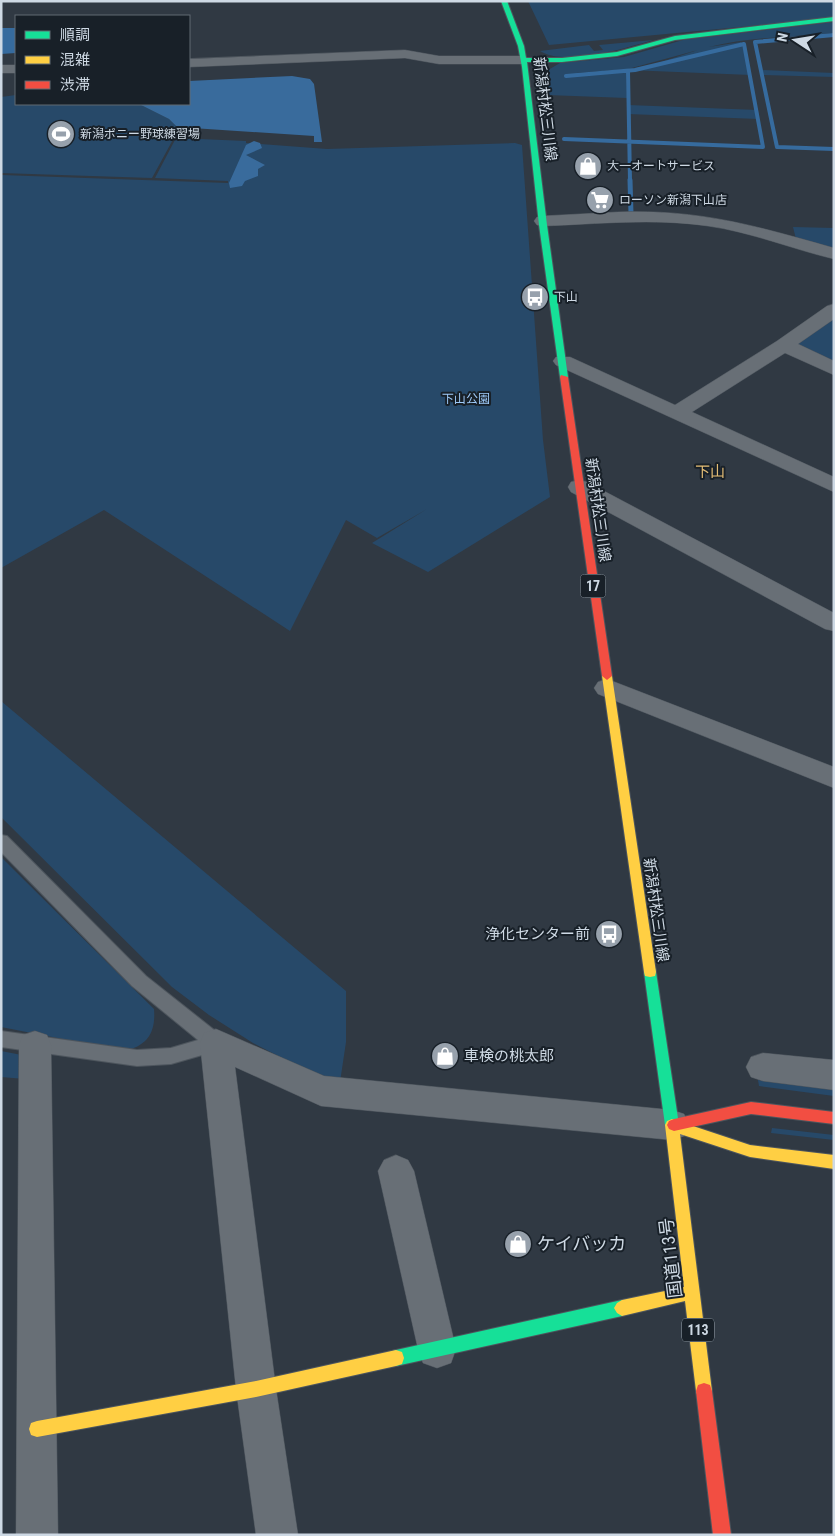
<svg xmlns="http://www.w3.org/2000/svg" width="835" height="1536" viewBox="0 0 835 1536" font-family="'Roboto Condensed','Noto Sans JP',sans-serif">
<style>
.green{fill:#274969}
.forest{fill:#396b9c}
.water{fill:#366b9e}
.lines{fill:none;stroke-linecap:round;stroke-linejoin:round}
.stream-far1{stroke:#366b9e;stroke-width:4}
.stream{stroke:#366b9e;stroke-width:5}
.lane-casing{stroke:#4d555d;stroke-width:2}
.street-casing{stroke:#4d555d;stroke-width:1}
.fast-casing{stroke:#4d555d;stroke-width:2}
.slow-casing{stroke:#4d555d;stroke-width:2}
.jam-casing{stroke:#4d555d;stroke-width:2}
.lane{fill:#686f76;fill-rule:evenodd}
.street{fill:#686f76;fill-rule:evenodd}
.fast{fill:#16e098;fill-rule:evenodd}
.slow{fill:#ffcf43;fill-rule:evenodd}
.jam{fill:#f24e42;fill-rule:evenodd}
.labels{text-anchor:middle;stroke-width:4;stroke-linejoin:round;paint-order:stroke}
.far-poi-label{font-size:12px;fill:#ced9e4;stroke:#182028;text-anchor:start}
.far-park-label{font-size:12px;fill:#9ecaf9;stroke:#182028}
.shield{fill:#182028;stroke:#97a2ac;stroke-width:1}
.shield-label{font-size:14px;font-weight:bold;fill:#ced9e4}
.street-label{font-size:15px;fill:#ced9e4;stroke:#182028}
.far-quarter-label{font-size:15px;fill:#e3bc75;stroke:#182028}
.poi-label{font-size:15px;fill:#ced9e4;stroke:#182028;text-anchor:end}
.near-poi-label{font-size:18px;fill:#ced9e4;stroke:#182028;text-anchor:start}
.near-street-label{font-size:18px;fill:#ced9e4;stroke:#182028}
</style>
<rect width="100%" height="100%" fill="#303943"/>
<path class="green" d="M 528,1 L 834,1 L 834,18 L 549,45 Z
M 834,22 L 834,33 C 792,37 749,37 709,47 L 741,42 L 751,75 L 628,70 L 658,63 L 698,50 L 628,69 L 564,74 L 626,70 L 627,98 L 547,95 L 546,83 L 553,79 L 546,83 L 543,73 L 560,63 L 624,57 L 683,40 Z
M 653,40 C 626,48 565,67 540,51 L 589,45 L 594,51 L 603,50 L 599,45 Z
M 763,70 L 834,73 L 834,77 L 763,75 Z
M 16,95 L 16,104 L 139,104 L 169,119 L 177,127 L 176,134 L 152,178 L 1,173 L 1,97 Z
M 628,105 L 758,110 L 759,119 L 628,114 Z
M 176,138 L 246,141 L 246,143 L 327,149 L 515,143 L 522,145 L 543,440 L 550,497 L 428,572 L 372,543 L 427,509 L 377,538 L 346,520 L 290,631 L 104,510 L 1,568 L 1,175 L 228,183 L 228,181 L 155,178 Z
M 793,227 L 834,228 L 834,249 L 796,239 Z
M 829,317 L 834,320 L 834,365 L 789,345 Z
M 1,701 L 346,991 L 346,1042 L 340,1082 L 325,1080 L 253,1043 L 209,1015 L 172,987 L 1,817 Z
M 1,857 L 154,1009 C 156,1033 147,1046 124,1051 L 1,1027 Z
M 1,1051 L 27,1056 L 25,1079 L 1,1077 Z
M 758,1080 L 834,1088 L 834,1096 L 759,1086 Z
M 772,1128 L 834,1135 L 834,1140 L 771,1133 Z"/>
<path class="forest" d="M 292,76 L 310,79 L 314,84 L 322,142 L 314,142 L 314,136 L 177,127 L 169,119 L 139,104 L 189,104 L 189,81 Z
M 254,141 L 260,143 L 262,148 L 246,155 L 265,165 L 258,169 L 258,176 L 245,181 L 242,186 L 230,188 L 229,183 L 246,145 Z"/>
<path class="water" d="M 1,28 L 16,28 L 16,53 L 1,54 Z"/>
<g class="lines">
<path class="stream-far1" d="M 834,35 L 755,42 L 777,147 L 834,149
M 628,71 L 630,181
M 564,139 L 763,147 L 744,44 L 635,70 L 566,76"/>
<path class="stream" d="M 630,180 L 631,214"/>
<g class="lane-casing">
<path id="lane" d="M 1,835 L 7,836 L 146,976 L 223,1037 L 226,1043 L 223,1049 L 171,1064 L 137,1066 L 1,1047 L 1,1031 L 137,1050 L 171,1048 L 198,1040 L 132,986 L 1,852 Z"/>
</g>
<g class="street-casing">
<path id="street" d="M 405,50 L 439,56 L 524,56 L 531,60 L 524,64 L 439,64 L 405,58 L 189,67 L 189,59 Z
M 1,65 L 16,65 L 16,73 L 1,73 Z
M 618,212 C 700,209 756,226 834,248 L 834,259 C 792,249 751,232 708,226 C 653,218 598,224 543,226 L 537,225 L 534,221 L 537,217 L 543,216 Z
M 834,304 L 834,319 L 798,344 L 834,361 L 834,375 L 785,353 L 692,412 L 834,477 L 834,492 L 556,365 L 553,361 L 556,357 L 570,357 L 675,405 L 777,341 L 827,306 Z
M 579,480 L 587,482 L 834,613 L 834,631 L 825,629 L 571,492 L 568,487 L 571,482 Z
M 607,679 L 834,767 L 834,788 L 598,694 L 594,688 L 598,682 Z
M 216,1029 L 324,1076 L 672,1110 L 684,1114 L 689,1125 L 684,1136 L 672,1140 L 321,1106 L 235,1067 L 276,1389 L 298,1535 L 256,1535 L 236,1389 L 200,1043 L 204,1033 Z
M 35,1031 L 47,1035 L 51,1045 L 58,1535 L 16,1535 L 19,1045 L 23,1035 Z
M 763,1053 L 834,1060 L 834,1090 L 763,1081 L 751,1077 L 746,1067 L 751,1057 Z
M 396,1155 L 408,1160 L 414,1171 L 456,1349 L 451,1363 L 437,1368 L 423,1363 L 418,1349 L 378,1171 L 384,1160 Z"/>
</g>
<g class="fast-casing">
<path id="fast" d="M 501,1 L 507,1 L 524,46 L 526,58 L 562,58 L 617,52 L 675,36 L 834,17 L 834,21 L 675,40 L 617,56 L 562,62 L 527,62 L 547,225 L 568,377 L 564,379 L 560,377 L 539,225 L 522,67 L 518,46 Z
M 650,967 L 655,968 L 656,972 L 679,1125 L 677,1129 L 672,1131 L 667,1129 L 665,1125 L 644,972 L 645,968 Z
M 622,1300 L 627,1303 L 630,1308 L 627,1313 L 622,1316 L 396,1366 L 390,1364 L 388,1358 L 390,1352 L 396,1350 Z"/>
</g>
<g class="slow-casing">
<path id="slow" d="M 607,672 L 612,676 L 656,972 L 655,976 L 650,977 L 645,976 L 644,972 L 602,676 Z
M 672,1119 L 750,1145 L 834,1155 L 834,1169 L 750,1157 L 680,1134 L 712,1391 L 710,1397 L 704,1399 L 698,1397 L 696,1391 L 685,1301 L 622,1316 L 617,1313 L 614,1308 L 617,1303 L 622,1300 L 684,1287 L 665,1125 L 667,1121 Z
M 396,1350 L 402,1352 L 404,1358 L 402,1364 L 396,1366 L 256,1397 L 37,1437 L 31,1435 L 29,1429 L 31,1423 L 37,1421 L 256,1381 Z"/>
</g>
<g class="jam-casing">
<path id="jam" d="M 561,375 L 568,377 L 612,676 L 607,680 L 602,676 L 560,377 Z
M 751,1102 L 834,1112 L 834,1124 L 751,1114 L 674,1131 L 669,1129 L 667,1125 L 669,1121 L 674,1119 Z
M 704,1383 L 710,1385 L 712,1391 L 731,1535 L 713,1535 L 696,1391 L 698,1385 Z"/>
</g>
<use href="#lane" class="lane"/>
<use href="#street" class="street"/>
<use href="#fast" class="fast"/>
<use href="#slow" class="slow"/>
<use href="#jam" class="jam"/>
</g>
<defs>
<g id="stadium-disc" transform="scale(1.4375)"><circle r="9.5" fill="#97a1ac" stroke="#182028"/><path d="M0-5a6.5 5 0 1 0 0 10a6.5 5 0 1 0 0-10ZM-3.5-1.8h7v3.6h-7Z" fill="#fff"/></g>
<g id="shop-disc" transform="scale(1.4375)"><circle r="9.5" fill="#97a1ac" stroke="#182028"/><path d="M-5-2.5h2.3a2.7 3.5 0 0 1 5.4 0H5L5.5 6h-11ZM-1.5-2.5h3a1.5 2.3 0 0 0-3 0Z" fill="#fff"/></g>
<g id="supermarket-disc" transform="scale(1.4375)"><circle r="9.5" fill="#97a1ac" stroke="#182028"/><path d="M-6-5.5h2.5l.6 2H6L4.5 2H-2.5L-4.4-4H-6ZM-1.5 3.2a1.3 1.3 0 1 0 .1 0ZM3 3.2a1.3 1.3 0 1 0 .1 0Z" fill="#fff"/></g>
<g id="bus-disc" transform="scale(1.4375)"><circle r="9.5" fill="#97a1ac" stroke="#182028"/><path d="M-5-6H5V4H4V6H2V4H-2V6H-4V4H-5ZM-3.5-4V0h7V-4ZM-3.5 1.2v1.5H-2V1.2ZM2 1.2v1.5H3.5V1.2Z" fill="#fff"/></g>
</defs>
<g fill-rule="evenodd">
<use href="#stadium-disc" x="61" y="134"/>
<use href="#shop-disc" x="588" y="166"/>
<use href="#supermarket-disc" x="600" y="200"/>
<use href="#bus-disc" x="535" y="297"/>
<use href="#bus-disc" x="609" y="934"/>
<use href="#shop-disc" x="445" y="1056"/>
<use href="#shop-disc" x="518" y="1244"/>
</g>
<g class="labels">
<g class="far-poi-label">
<text x="80" y="138">新潟ポニー野球練習場</text>
<text x="607" y="170">大一オートサービス</text>
<text x="619" y="204">ローソン新潟下山店</text>
<text x="554" y="301">下山</text>
</g>
<g class="far-park-label">
<text x="466" y="403">下山公園</text>
</g>
<g class="shield">
<rect x="580.5" y="574.5" width="25" height="23" rx="4"/>
<rect x="682" y="1318.5" width="32" height="23" rx="4"/>
</g>
<g class="shield-label">
<text x="593" y="591">17</text>
<text x="698" y="1335">113</text>
</g>
<g class="street-label">
<text transform="translate(545 109) rotate(83)" y="5">新潟村松三川線</text>
<text transform="translate(598 510) rotate(82)" y="5">新潟村松三川線</text>
<text transform="translate(656 910) rotate(82)" y="5">新潟村松三川線</text>
</g>
<g class="far-quarter-label">
<text x="710" y="477">下山</text>
</g>
<g class="poi-label">
<text x="590" y="939">浄化センター前</text>
<text x="464" y="1061" text-anchor="start">車検の桃太郎</text>
</g>
<g class="near-poi-label">
<text x="537" y="1250">ケイバッカ</text>
</g>
<g class="near-street-label">
<text transform="translate(671 1258) rotate(-97)" y="6">国道113号</text>
</g>
</g>
<rect width="835" height="1536" fill="none" stroke="#ced9e4" stroke-width="5"/>
<rect x="15" y="15" width="175" height="90" fill="#182028" stroke="#616a73"/>
<rect x="25" y="31" width="25" height="8" fill="#16e098" stroke="#616a73"/>
<text x="60" y="40" font-size="15" fill="#ced9e4">順調</text>
<rect x="25" y="56" width="25" height="8" fill="#ffcf43" stroke="#616a73"/>
<text x="60" y="65" font-size="15" fill="#ced9e4">混雑</text>
<rect x="25" y="81" width="25" height="8" fill="#f24e42" stroke="#616a73"/>
<text x="60" y="90" font-size="15" fill="#ced9e4">渋滞</text>
<g transform="translate(795 40) rotate(282)" stroke="#182028" stroke-width="4" paint-order="stroke">
<path d="M0-4L9 19L0 12L-9 19Z" fill="#ced9e4"/>
<text y="-8" font-size="14" font-weight="bold" text-anchor="middle" fill="#ced9e4">N</text>
</g>
</svg>
